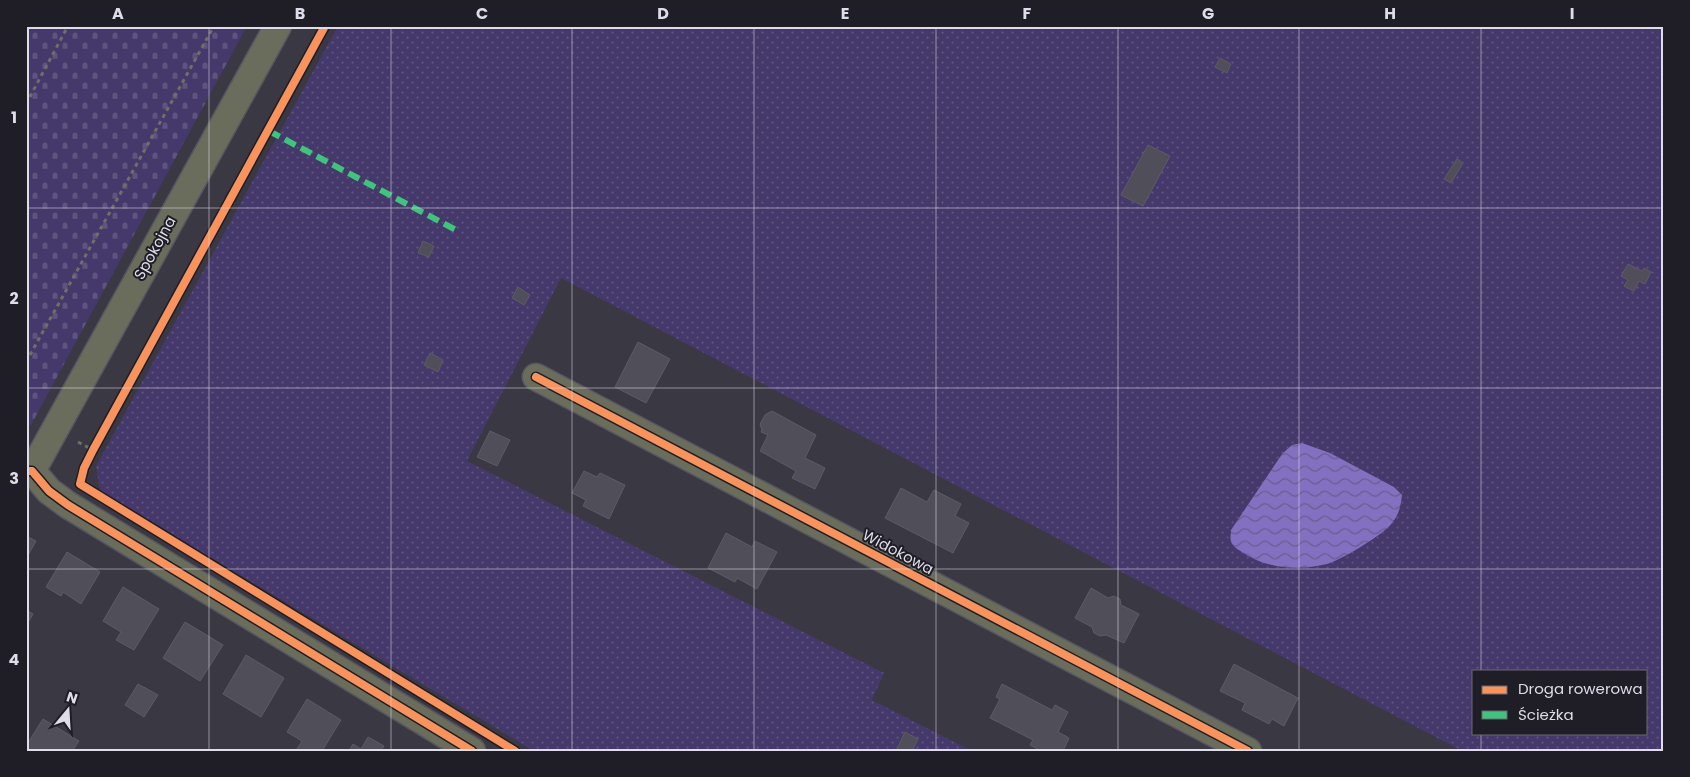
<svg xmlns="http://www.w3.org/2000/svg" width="1690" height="777" viewBox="0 0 1690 777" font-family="Poppins,sans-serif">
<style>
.grass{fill:url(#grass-dots);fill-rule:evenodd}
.cemetery{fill:url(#cemetery-stones)}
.water{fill:url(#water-waves)}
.building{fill:#504f59;stroke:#5d5b65}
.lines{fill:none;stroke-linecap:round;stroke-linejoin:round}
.minor-casing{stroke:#585760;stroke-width:29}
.path{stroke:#6f6f68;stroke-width:3;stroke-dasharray:4 4;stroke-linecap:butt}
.minor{stroke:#6b6d5c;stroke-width:26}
.quiet{stroke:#40c37c;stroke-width:6;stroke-dasharray:12 6;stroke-linecap:butt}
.cycleway-casing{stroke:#1f1d26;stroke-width:11}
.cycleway{stroke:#f8935d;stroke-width:8}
.grid{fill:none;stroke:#dedde9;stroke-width:1;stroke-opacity:0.55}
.labels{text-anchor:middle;stroke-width:4;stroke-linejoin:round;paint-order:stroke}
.street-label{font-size:15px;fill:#dedde9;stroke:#1f1d26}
.neatline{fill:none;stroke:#dedde9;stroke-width:2}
.grid-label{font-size:16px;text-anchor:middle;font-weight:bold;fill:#dedde9}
</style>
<defs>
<pattern id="grass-dots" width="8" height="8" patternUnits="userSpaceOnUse" patternTransform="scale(1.25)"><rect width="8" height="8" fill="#45386a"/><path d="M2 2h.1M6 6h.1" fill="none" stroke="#5f547f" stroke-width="1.8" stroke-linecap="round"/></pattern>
<pattern id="cemetery-stones" width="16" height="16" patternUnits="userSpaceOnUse" patternTransform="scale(1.25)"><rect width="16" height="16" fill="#45386a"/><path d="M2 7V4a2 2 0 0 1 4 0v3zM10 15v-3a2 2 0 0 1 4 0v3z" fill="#5f547f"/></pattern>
<pattern id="water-waves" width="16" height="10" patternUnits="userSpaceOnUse" patternTransform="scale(1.25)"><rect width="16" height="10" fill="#8370c0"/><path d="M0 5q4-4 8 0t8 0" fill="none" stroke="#695e8f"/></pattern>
</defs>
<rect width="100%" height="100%" fill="#3a3843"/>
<path class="grass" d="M 338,26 L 1664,26 L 1664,751 L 1462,751 L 561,278 L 467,461 L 884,673 L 872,700 L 972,751 L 534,751 L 100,491 L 96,466 ZM 1474,671 L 1646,671 L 1646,733 L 1474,733 Z"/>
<path class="cemetery" d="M 26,26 L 247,26 L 31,425 L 26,427 Z"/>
<path class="water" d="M 1302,443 L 1330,453 L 1394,487 L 1402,495 C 1401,505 1399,515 1392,523 C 1383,535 1341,560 1327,564 C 1299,571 1266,569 1242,552 C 1239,550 1235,548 1233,545 C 1229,540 1231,535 1231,530 L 1282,454 L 1292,445 Z"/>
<path class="building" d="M 1220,58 L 1231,64 L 1227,73 L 1215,67 Z
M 1148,145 L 1170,156 L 1143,206 L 1121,195 Z
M 1457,159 L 1463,163 L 1451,183 L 1444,179 Z
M 423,241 L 434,246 L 429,257 L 418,253 Z
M 1628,264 L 1642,271 L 1644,268 L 1651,272 L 1645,284 L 1639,281 L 1634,291 L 1624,286 L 1628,280 L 1621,276 Z
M 518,287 L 530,295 L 524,305 L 512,298 Z
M 638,342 L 670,359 L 646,403 L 615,387 Z
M 430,353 L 443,360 L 438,372 L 424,365 Z
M 772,411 L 816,435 L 805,458 L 825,468 L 815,489 L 792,478 L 796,471 L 760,451 L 768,435 L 761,432 L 762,430 L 760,424 L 765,415 Z
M 490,431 L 510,440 L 497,466 L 477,457 Z
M 584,471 L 597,477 L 600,473 L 625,485 L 609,519 L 583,506 L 586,500 L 572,493 Z
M 901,488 L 927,502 L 934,490 L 961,504 L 955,516 L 969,523 L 953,553 L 885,518 Z
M 726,533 L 752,547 L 755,541 L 777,552 L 757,589 L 737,578 L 735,582 L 708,568 Z
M 26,536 L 36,541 L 26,559 Z
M 67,552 L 100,572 L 81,604 L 63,592 L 61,596 L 46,587 Z
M 123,587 L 159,609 L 134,650 L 116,640 L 121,632 L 103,621 Z
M 1091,588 L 1108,598 L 1114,596 L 1120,599 L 1121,605 L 1139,614 L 1124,643 L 1106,635 L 1100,636 L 1094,633 L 1092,627 L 1075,618 Z
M 26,610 L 33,614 L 29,621 L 26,619 Z
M 185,622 L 223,645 L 200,681 L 163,658 Z
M 246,655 L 284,678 L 261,717 L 223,694 Z
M 1234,664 L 1298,698 L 1284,726 L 1272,719 L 1269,724 L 1242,710 L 1245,703 L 1220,691 Z
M 138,684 L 158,695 L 144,717 L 125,705 Z
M 1002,684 L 1052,710 L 1055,705 L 1068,712 L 1058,732 L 1069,738 L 1063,751 L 1041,751 L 1030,745 L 1033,740 L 990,718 L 1000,699 L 996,697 Z
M 307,699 L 341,720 L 322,751 L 299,751 L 297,749 L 302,741 L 287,732 Z
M 43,719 L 79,741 L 73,750 L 75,751 L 26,751 L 26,746 Z
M 905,732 L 918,739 L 912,751 L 900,751 L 897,749 Z
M 368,737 L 384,746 L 381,751 L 349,751 L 353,744 L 361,749 Z"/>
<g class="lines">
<g class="minor-casing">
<path id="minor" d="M 536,377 L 1248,751
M 32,471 L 49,491 L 68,505 L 472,751
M 32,471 L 278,26"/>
</g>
<path class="path" d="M 26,104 L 68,26
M 26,362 L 214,26
M 78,442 L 93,450"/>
<use href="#minor" class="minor"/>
<path class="quiet" d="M 269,131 L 456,230"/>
<g class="cycleway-casing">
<path id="cycleway" d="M 325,26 L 93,450 L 84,468 L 80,484 L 515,751
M 536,377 L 1248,751
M 26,471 L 32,471 L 49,491 L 68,505 L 472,751"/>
</g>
<use href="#cycleway" class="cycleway"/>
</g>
<path class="grid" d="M 209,26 L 209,751M 391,26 L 391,751M 572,26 L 572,751M 754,26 L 754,751M 936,26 L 936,751M 1118,26 L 1118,751M 1299,26 L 1299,751M 1481,26 L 1481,671M 26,208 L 1664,208M 26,388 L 1664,388M 26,569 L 1664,569M 1481,733 L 1481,751"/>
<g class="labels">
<g class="street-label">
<text transform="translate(155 248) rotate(-61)" y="5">Spokojna</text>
<text transform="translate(898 552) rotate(28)" y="5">Widokowa</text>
</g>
</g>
<rect width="1690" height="777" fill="none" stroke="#1f1d26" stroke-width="55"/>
<rect x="1472" y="670" width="175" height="65" fill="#1f1d26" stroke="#6b6a74"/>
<rect x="1482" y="686" width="25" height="8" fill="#f8935d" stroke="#6b6a74"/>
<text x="1518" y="694" font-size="15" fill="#dedde9">Droga rowerowa</text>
<rect x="1482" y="711" width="25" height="8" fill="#40c37c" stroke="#6b6a74"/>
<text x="1518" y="720" font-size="15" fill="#dedde9">Ścieżka</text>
<g transform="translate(68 710) rotate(18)" stroke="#1f1d26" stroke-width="4" paint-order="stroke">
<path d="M0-4L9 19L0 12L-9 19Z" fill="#dedde9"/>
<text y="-8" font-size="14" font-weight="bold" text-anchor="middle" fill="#dedde9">N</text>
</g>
<rect x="28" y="28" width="1634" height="722" class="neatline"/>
<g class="grid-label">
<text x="118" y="19">A</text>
<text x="300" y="19">B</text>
<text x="482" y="19">C</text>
<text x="663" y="19">D</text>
<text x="845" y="19">E</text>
<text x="1027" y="19">F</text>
<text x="1208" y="19">G</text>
<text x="1390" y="19">H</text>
<text x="1572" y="19">I</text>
<text x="14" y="123">1</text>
<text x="14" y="304">2</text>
<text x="14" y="484">3</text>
<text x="14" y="665">4</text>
</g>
</svg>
